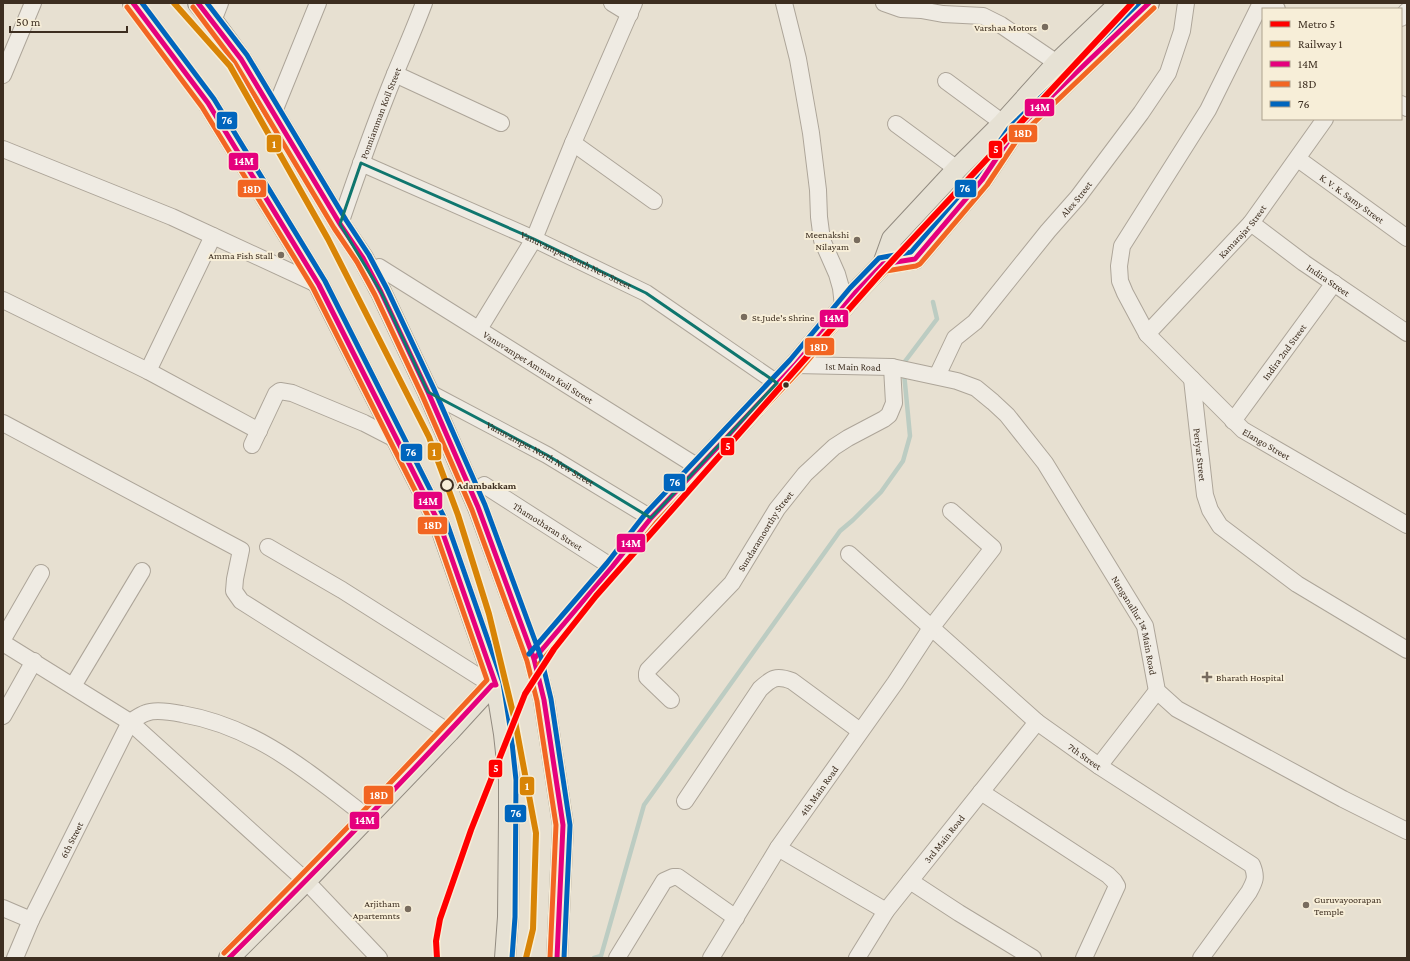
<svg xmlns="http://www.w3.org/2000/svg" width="1410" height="961" viewBox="0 0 1410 961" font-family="'Crimson Pro',serif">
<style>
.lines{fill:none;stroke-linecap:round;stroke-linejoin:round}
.stream{stroke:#bcccc2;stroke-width:4.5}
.minor-casing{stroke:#ada599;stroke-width:18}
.major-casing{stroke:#928b80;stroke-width:22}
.minor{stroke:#efebe3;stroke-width:16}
.major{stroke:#e6e1d4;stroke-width:20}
.bus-1-casing{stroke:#f7eed8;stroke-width:8}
.bus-2-casing{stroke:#f7eed8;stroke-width:8}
.bus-3-casing{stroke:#f7eed8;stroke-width:8}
.bus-1{stroke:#e5007d;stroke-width:5}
.bus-2{stroke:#f26522;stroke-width:5}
.bus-3{stroke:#0065bd;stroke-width:5}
.rail-1-casing{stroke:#f7eed8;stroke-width:9}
.rail-1{stroke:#d88406;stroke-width:6}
.metro-1-casing{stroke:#f7eed8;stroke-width:9}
.metro-1{stroke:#f00;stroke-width:6}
.marked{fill:none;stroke:#0f766e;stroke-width:3;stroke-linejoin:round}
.poi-dot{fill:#786c5e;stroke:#f7eed8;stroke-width:1.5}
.bus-dot{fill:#3d2e20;stroke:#f7eed8;stroke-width:1.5}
.stop-dot{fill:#f7eed8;stroke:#3d2e20;stroke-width:2}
.labels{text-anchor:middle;stroke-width:4;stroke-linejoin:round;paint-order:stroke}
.poi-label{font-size:10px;fill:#3d2e20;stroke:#f7eed8;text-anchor:end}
.street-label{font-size:10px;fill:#3d2e20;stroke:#f7eed8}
.stop-label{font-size:10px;font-weight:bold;fill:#3d2e20;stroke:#f7eed8;text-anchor:start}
.line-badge{stroke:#f7eed8;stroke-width:1.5}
.badge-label{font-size:11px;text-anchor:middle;font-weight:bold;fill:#fff}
</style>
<rect width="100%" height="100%" fill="#e7e0d1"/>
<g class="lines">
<path class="stream" d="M 903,366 L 903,364 L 937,319 L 933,302
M 594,958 L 601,956 L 644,805 L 840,531 L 853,520 L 881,492 L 903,461 L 910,436 L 904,373"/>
<g class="minor-casing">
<g id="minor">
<path d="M 612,3 L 630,14"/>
<path d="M 784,3 L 798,59 L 811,133 L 818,190 L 819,217 L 822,240 L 837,274 L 841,288 L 843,306"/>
<path d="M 884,3 L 901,9 L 921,10 L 943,14 L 983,16 L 1001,25 L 1057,63"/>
<path id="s1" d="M 1261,3 L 1208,110 L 1122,246 L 1119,266 L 1120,281 L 1125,293 L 1147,334 L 1243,430 L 1407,525"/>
<path d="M 1270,3 L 1277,9"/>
<path d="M 1401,18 L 1407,11"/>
<path d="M 213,21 L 220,3"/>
<path d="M 395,74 L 501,123"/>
<path d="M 3,75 L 33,3"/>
<path d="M 946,81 L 1003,123"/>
<path d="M 1401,104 L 1407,108"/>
<path d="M 273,114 L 318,3"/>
<path d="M 896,124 L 957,169"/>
<path d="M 573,143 L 654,201"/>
<path d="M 3,149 L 172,217 L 319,285"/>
<path id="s2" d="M 1298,159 L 1407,238"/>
<path id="s3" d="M 361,163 L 534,239 L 646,293 L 777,383"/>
<path id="s4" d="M 1251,223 L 1304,263 L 1407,333"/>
<path id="s5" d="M 340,224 C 357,174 375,123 395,74 C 405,50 415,27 424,3"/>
<path id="s6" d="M 379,267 L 698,467"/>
<path d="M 3,300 L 148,371 L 259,431"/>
<path d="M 479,329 L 534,239 L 573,143 L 634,3"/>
<path id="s7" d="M 1147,334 L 1251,223 L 1325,119"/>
<path id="s8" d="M 795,365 L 892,367 L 957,381 L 976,388 L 993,402 L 1007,415 L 1045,463 L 1145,626 L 1157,691 L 1177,709 L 1343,799 L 1407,831"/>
<path d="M 148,371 L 213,236"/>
<path id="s9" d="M 937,376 L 955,338 L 975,322 L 1048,231 L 1078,197 L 1141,113 L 1168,73 L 1182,31 L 1186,3"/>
<path id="s10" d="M 1192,379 L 1205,495 L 1210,510 L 1220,526 L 1297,584 L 1407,650"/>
<path id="s11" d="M 428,392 L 547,455 L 651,518"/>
<path id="s12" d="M 1233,421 L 1334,283"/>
<path d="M 3,423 L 241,550 L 235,579 L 234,591 L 241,601 L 449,732"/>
<path d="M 252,445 L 276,394 L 280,391 L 292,393 L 364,423 L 397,440"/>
<path id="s13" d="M 484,485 L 612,567"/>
<path d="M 268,547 L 342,590 L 492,685"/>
<path id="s14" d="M 849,554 L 1037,722 L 1099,766 L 1252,865 C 1257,877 1255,881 1249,892 L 1201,958"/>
<path d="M 3,639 L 41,573"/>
<path d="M 3,643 L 130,722 L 306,881 L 379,958"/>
<path d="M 73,686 L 142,571"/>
<path id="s15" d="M 671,700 L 647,677 L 647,673 L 648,670 L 732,583 L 777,509 L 805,474 L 834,447 L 848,438 L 884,419 L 889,415 L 894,403 L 892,367"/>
<path d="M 3,716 L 34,661"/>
<path d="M 1099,766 L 1157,691"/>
<path d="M 981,792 L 1108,875 L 1114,881 L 1117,886 L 1084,958"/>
<path d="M 685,801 L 760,689 C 772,678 776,675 792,681 L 860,731"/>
<path d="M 778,848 L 886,911"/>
<path d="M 910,881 L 959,913 L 1033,958"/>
<path d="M 3,908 L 31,920"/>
<path id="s16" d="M 15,958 L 31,920 L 130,722 C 135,719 140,715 146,713 C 155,709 172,712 182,714 C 257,727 308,772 367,817"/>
<path d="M 617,958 L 664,881 L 673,877 L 678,877 L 736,918"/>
<path id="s17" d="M 711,958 L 778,848 L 895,683 L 931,628 L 993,548 L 951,511"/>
<path id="s18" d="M 857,958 L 886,911 L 1037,722"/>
</g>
</g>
<g class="major-casing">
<path id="major" d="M 133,3 L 208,103 L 319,285 L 440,525 L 496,685 L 504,734 L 509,780 L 509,817 L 508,917 L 505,958
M 198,3 L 213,21 L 241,59 L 340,224 L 363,258 L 381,292 L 428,392 L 478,507 L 534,659 L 544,700 L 563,825 L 557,958
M 883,264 L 915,259 L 982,180 L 1014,132 L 1149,3
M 651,518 L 795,365 L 855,293 L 883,264 L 892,239 L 957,169 L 1003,123 L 1057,63 L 1120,3
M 229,958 L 306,881 L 449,732 L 492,685 L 496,685"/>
</g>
<use href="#minor" class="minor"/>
<use href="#major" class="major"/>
<g class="bus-1-casing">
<path id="bus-1" d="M 133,3 L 208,103 L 319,285 L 440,525 L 496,685 L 492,685 C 407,778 318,869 229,958
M 198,3 L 241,59 L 340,224 L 363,258 L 381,292 L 428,392 L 478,507 L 534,659 L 544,700 L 563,825 L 557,958
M 534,659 L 612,567 L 651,518 L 795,365 L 855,293 L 883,264 L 915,259 L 982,180 L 1014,132 L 1149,3"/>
</g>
<g class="bus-2-casing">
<path id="bus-2" d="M 127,7 L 202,107 L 313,288 L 434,528 L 487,680 C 401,773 313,864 224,953
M 193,7 L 235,63 L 334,228 L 357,262 L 375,295 L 422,395 L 472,510 L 527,661 L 537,701 L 556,825 L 550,958
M 539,664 L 617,572 L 656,523 L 800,370 L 860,298 L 886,271 L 916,266 L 920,264 L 987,185 L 1019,137 L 1154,8"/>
</g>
<g class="bus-3-casing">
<path id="bus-3" d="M 142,3 L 214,99 L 325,281 L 447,523 L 503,683 L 511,733 L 516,780 L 515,917 L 512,958
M 207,3 L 247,55 L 346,220 L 369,255 L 387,289 L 434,389 L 485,505 L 541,657 L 551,699 L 570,825 L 564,958
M 529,654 L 607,563 L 646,513 L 790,360 L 850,288 L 879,258 L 911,252 L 976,176 L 1009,128 L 1139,3"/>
</g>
<use href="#bus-1" class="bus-1"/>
<use href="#bus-2" class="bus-2"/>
<use href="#bus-3" class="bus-3"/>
<g class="rail-1-casing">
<path id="rail-1" d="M 174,3 L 230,66 L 328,239 L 429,437 L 458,515 L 489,614 L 515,721 L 536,833 L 533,929 L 526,958"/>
</g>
<use href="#rail-1" class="rail-1"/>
<g class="metro-1-casing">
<path id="metro-1" d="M 437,958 L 436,941 L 440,919 L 471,830 L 525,694 L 554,649 L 596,596 L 880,274 L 1132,3"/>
</g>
<use href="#metro-1" class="metro-1"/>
</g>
<path class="marked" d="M 361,163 L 534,239 L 646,293 L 777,383 L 651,518 L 547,455 L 428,392 L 381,292 L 340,224 Z"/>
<g class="poi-dot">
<circle cx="1045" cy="27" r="4"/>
<circle cx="857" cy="240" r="4"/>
<circle cx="281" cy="255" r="4"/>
<circle cx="744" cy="317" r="4"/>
<path d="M1205 671h4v4h4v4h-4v4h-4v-4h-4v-4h4z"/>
<circle cx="1306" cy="905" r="4"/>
<circle cx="408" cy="909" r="4"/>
</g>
<circle class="bus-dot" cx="786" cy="385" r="3.5"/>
<circle class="stop-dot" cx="447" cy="485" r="6"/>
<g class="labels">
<g class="poi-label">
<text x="1037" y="31">Varshaa Motors</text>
<text x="849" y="238">Meenakshi<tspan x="849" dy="12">Nilayam</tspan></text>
<text x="273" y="259">Amma Fish Stall</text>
<text x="752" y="321" text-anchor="start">St.Jude's Shrine</text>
<text x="1216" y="681" text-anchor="start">Bharath Hospital</text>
<text x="1314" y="903" text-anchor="start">Guruvayoorapan<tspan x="1314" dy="12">Temple</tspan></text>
<text x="400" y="907">Arjitham<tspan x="400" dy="12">Apartemnts</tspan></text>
</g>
<g class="street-label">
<text dy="4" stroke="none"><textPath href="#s5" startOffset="118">Ponniamman Koil Street</textPath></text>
<text dy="4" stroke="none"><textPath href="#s9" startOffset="227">Alex Street</textPath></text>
<text dy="4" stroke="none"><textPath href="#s2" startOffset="67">K. V. K. Samy Street</textPath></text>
<text dy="4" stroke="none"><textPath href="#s7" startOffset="140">Kamarajar Street</textPath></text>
<text dy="4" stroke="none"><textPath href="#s3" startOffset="236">Vanuvampet South New Street</textPath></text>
<text dy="4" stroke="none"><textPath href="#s4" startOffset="96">Indira Street</textPath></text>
<text dy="4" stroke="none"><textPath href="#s12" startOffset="86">Indira 2nd Street</textPath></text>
<text dy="4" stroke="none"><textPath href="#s6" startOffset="188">Vanuvampet Amman Koil Street</textPath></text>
<text dy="4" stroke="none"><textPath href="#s8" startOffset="58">1st Main Road</textPath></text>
<text dy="4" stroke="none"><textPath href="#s1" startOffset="538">Elango Street</textPath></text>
<text dy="4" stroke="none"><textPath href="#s11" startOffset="128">Vanuvampet North New Street</textPath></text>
<text dy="4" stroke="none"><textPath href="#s10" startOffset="76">Periyar Street</textPath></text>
<text dy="4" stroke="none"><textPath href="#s13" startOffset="76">Thamotharan Street</textPath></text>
<text dy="4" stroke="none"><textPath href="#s15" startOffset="223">Sundaramoorthy Street</textPath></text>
<text dy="4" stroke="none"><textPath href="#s8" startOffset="473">Nanganallur 1st Main Road</textPath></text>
<text dy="4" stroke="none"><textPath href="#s14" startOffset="311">7th Street</textPath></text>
<text dy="4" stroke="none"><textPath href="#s17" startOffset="199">4th Main Road</textPath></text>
<text dy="4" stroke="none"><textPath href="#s18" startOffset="148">3rd Main Road</textPath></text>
<text dy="4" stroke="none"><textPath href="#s16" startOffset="131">6th Street</textPath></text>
</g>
<g class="stop-label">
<text x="457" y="489">Adambakkam</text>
</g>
</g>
<g class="line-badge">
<rect x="1024" y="98" width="31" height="19" rx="4" fill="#e5007d"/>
<rect x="216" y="111" width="22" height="19" rx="4" fill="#0065bd"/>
<rect x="1008" y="124" width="30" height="19" rx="4" fill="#f26522"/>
<rect x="266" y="134" width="16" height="19" rx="4" fill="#d88406"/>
<rect x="988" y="140" width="15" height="19" rx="4" fill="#f00"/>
<rect x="228" y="152" width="31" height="19" rx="4" fill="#e5007d"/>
<rect x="954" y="179" width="23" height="19" rx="4" fill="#0065bd"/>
<rect x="237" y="179" width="30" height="19" rx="4" fill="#f26522"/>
<rect x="819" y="309" width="30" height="19" rx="4" fill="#e5007d"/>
<rect x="804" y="337" width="31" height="19" rx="4" fill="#f26522"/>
<rect x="720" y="437" width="15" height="19" rx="4" fill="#f00"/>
<rect x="427" y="442" width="15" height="19" rx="4" fill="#d88406"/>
<rect x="400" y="443" width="23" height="19" rx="4" fill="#0065bd"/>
<rect x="663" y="473" width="23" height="19" rx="4" fill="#0065bd"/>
<rect x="413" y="491" width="30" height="19" rx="4" fill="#e5007d"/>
<rect x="417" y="516" width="31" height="19" rx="4" fill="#f26522"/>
<rect x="616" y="533" width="30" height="20" rx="4" fill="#e5007d"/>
<rect x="488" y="759" width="15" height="19" rx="4" fill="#f00"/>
<rect x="519" y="776" width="16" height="20" rx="4" fill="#d88406"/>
<rect x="363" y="785" width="31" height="20" rx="4" fill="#f26522"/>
<rect x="504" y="804" width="23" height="19" rx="4" fill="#0065bd"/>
<rect x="349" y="811" width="31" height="19" rx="4" fill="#e5007d"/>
</g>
<g class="badge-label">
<text x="1040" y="111">14M</text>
<text x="227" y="124">76</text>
<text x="1023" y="137">18D</text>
<text x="274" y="148">1</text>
<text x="996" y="153">5</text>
<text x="244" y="165">14M</text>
<text x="965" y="192">76</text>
<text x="252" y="193">18D</text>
<text x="834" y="322">14M</text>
<text x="819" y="351">18D</text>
<text x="728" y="450">5</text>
<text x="434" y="456">1</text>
<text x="411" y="456">76</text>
<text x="675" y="486">76</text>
<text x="428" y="505">14M</text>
<text x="433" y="529">18D</text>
<text x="631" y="547">14M</text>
<text x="496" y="772">5</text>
<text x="527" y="790">1</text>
<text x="379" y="799">18D</text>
<text x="516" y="817">76</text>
<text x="365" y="824">14M</text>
</g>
<rect width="1410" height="961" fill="none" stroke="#3d2e20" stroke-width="8"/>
<rect x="1262" y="8" width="140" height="112" fill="#f7eed8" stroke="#ada18e"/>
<rect x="1270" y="21" width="20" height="6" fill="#ff0000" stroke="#ada18e"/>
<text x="1298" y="28" font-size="12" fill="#3d2e20">Metro 5</text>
<rect x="1270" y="41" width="20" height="6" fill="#d88406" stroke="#ada18e"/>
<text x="1298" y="48" font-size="12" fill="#3d2e20">Railway 1</text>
<rect x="1270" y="61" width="20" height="6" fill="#e5007d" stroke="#ada18e"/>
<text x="1298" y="68" font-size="12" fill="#3d2e20">14M</text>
<rect x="1270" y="81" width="20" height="6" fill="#f26522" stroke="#ada18e"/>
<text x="1298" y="88" font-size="12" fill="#3d2e20">18D</text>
<rect x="1270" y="101" width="20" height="6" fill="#0065bd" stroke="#ada18e"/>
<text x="1298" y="108" font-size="12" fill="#3d2e20">76</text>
<path d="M10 26v6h117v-6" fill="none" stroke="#3d2e20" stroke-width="2"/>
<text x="16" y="26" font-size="12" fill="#3d2e20" stroke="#f7eed8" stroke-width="3" paint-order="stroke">50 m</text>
</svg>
